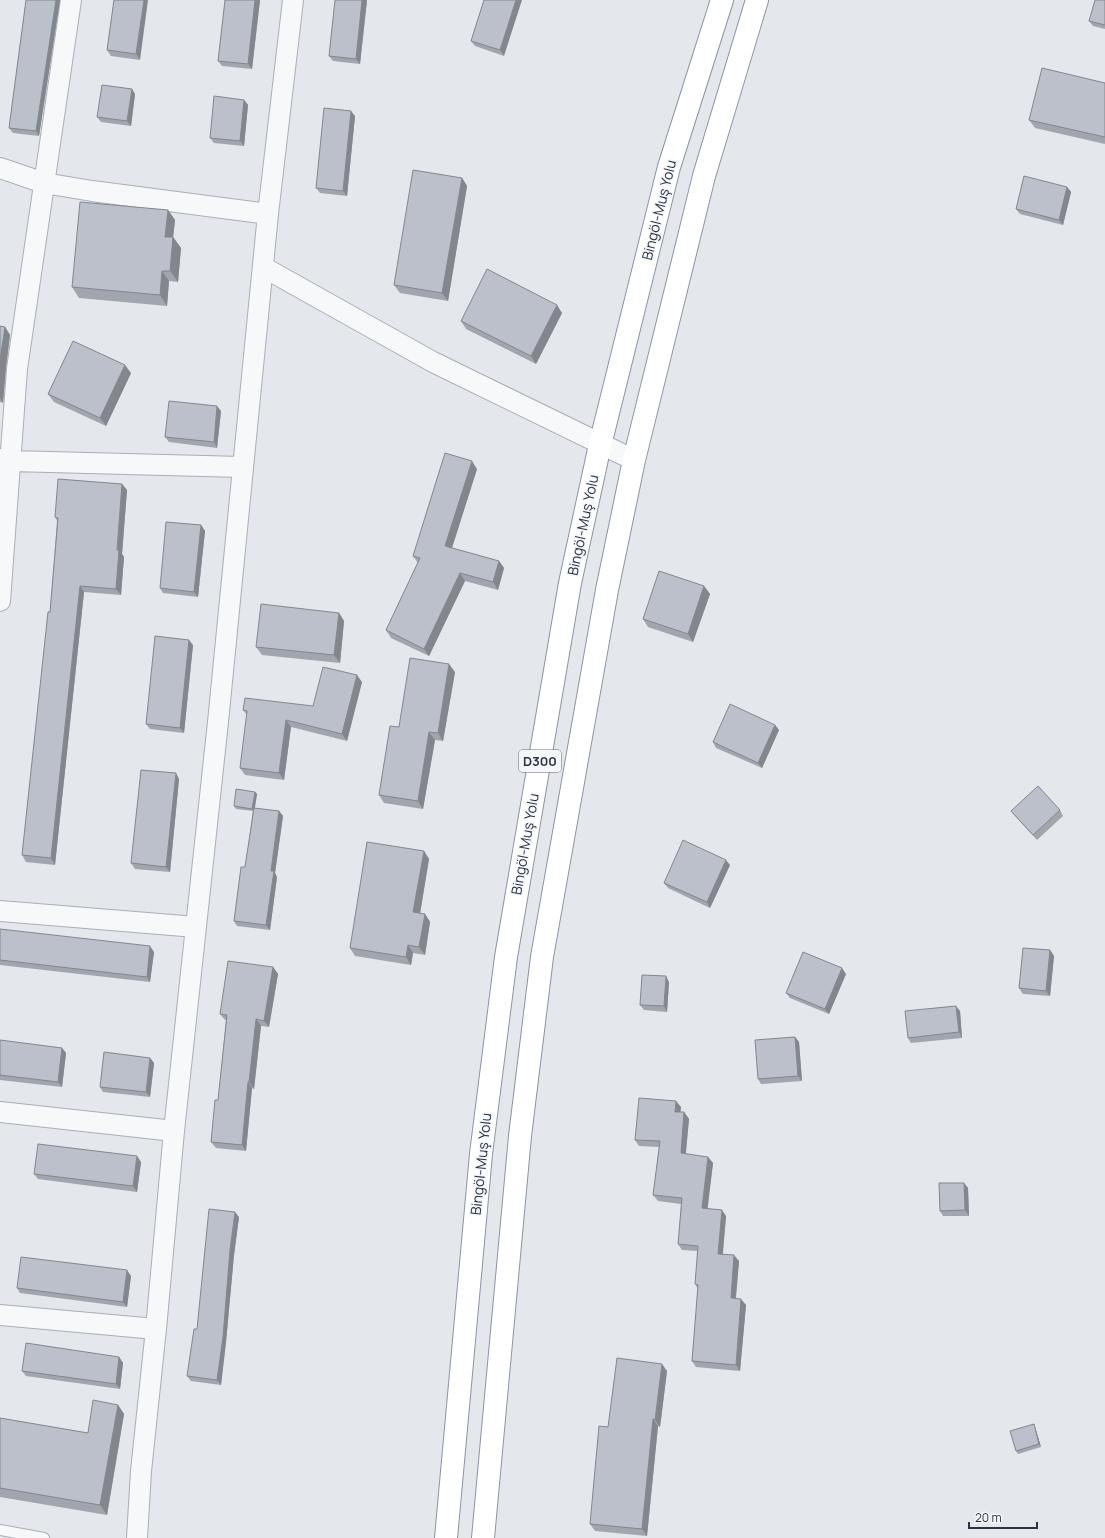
<svg xmlns="http://www.w3.org/2000/svg" width="1105" height="1538" viewBox="0 0 1105 1538" font-family="Manrope,sans-serif">
<style>
.lines{fill:none;stroke-linecap:round;stroke-linejoin:round}
.lane-casing{stroke:#a9aeb7;stroke-width:12}
.street-casing{stroke:#a9aeb7;stroke-width:22}
.highway-casing{stroke:#8b94a3;stroke-width:24}
.lane{stroke:#f7f8fa;stroke-width:10}
.street{stroke:#f7f8fa;stroke-width:20}
.highway{stroke:#fff;stroke-width:22}
.wall{fill:#a1a5ae}
.shaded-wall{fill:#83868d}
.building{fill:#bbc0ca;stroke:#83868d}
.labels{text-anchor:middle;stroke-width:3;stroke-linejoin:round;paint-order:stroke}
.shield{fill:#f4f6f9;stroke:#676e7b;stroke-width:1}
.shield-label{font-size:13px;font-weight:bold;fill:#2b3445}
.street-label{font-size:14px;fill:#2b3445;stroke:#f4f6f9}
</style>
<rect width="100%" height="100%" fill="#e4e7ec"/>
<g class="lines">
<g class="lane-casing">
<path id="lane" d="M 0,1530 L 44,1538"/>
</g>
<g class="street-casing">
<path id="street" d="M 0,168 L 44,183 L 92,191 L 268,214
M 263,267 L 433,362 L 634,460
M 0,459 L 11,461 L 242,467
M 0,601 L 17,369 L 71,0
M 0,911 L 196,927
M 0,1112 L 174,1131
M 0,1315 L 156,1329
M 137,1538 L 141,1471 L 156,1329 L 174,1131 L 218,722 L 268,214 L 293,0"/>
</g>
<g class="highway-casing">
<path id="highway" d="M 446,1538 L 481,1154 L 506,957 L 570,583 L 600,445 L 669,167 L 722,0
M 483,1538 L 520,1136 L 542,957 L 607,590 L 634,460 L 704,176 L 757,0"/>
</g>
<use href="#lane" class="lane"/>
<use href="#street" class="street"/>
<use href="#highway" class="highway"/>
</g>
<path class="wall" d="M 26,0 L 60,0 L 39,136 L 13,133 L 9,128 Z
M 114,0 L 140,60 L 111,56 L 107,50 Z
M 225,0 L 260,0 L 252,69 L 222,66 L 218,61 Z
M 335,0 L 367,0 L 360,64 L 333,61 L 329,56 Z
M 484,0 L 504,56 L 475,46 L 471,41 Z
M 1105,0 L 1105,29 L 1093,26 L 1089,21 Z
M 1105,83 L 1105,144 L 1035,128 L 1029,120 Z
M 132,89 L 135,94 L 131,126 L 101,122 L 97,117 Z
M 244,100 L 248,105 L 244,146 L 214,143 L 210,138 Z
M 355,116 L 347,196 L 320,193 L 316,188 Z
M 462,178 L 467,186 L 448,301 L 400,293 L 394,285 Z
M 1067,187 L 1071,192 L 1063,225 L 1020,214 L 1016,209 Z
M 168,210 L 175,220 L 173,237 L 181,248 L 178,282 L 169,281 L 167,306 L 79,298 L 72,287 Z
M 562,313 L 536,364 L 466,329 L 461,321 Z
M 0,326 L 5,327 L 10,335 L 6,367 L 3,403 L 0,402 Z
M 131,373 L 106,426 L 54,402 L 48,394 Z
M 221,411 L 217,448 L 169,442 L 165,437 Z
M 477,469 L 452,548 L 499,561 L 504,568 L 498,590 L 465,581 L 429,656 L 391,638 L 386,630 L 418,563 L 413,556 Z
M 122,484 L 127,490 L 122,554 L 124,557 L 121,595 L 84,592 L 55,865 L 26,862 L 22,855 L 50,612 L 57,521 L 55,517 Z
M 201,525 L 205,531 L 198,597 L 163,593 L 160,588 Z
M 704,586 L 710,594 L 693,642 L 648,627 L 643,619 Z
M 339,613 L 344,621 L 340,663 L 262,655 L 256,647 Z
M 193,645 L 184,733 L 150,729 L 146,724 Z
M 455,672 L 443,741 L 435,740 L 423,809 L 384,803 L 379,795 L 399,727 Z
M 362,682 L 347,741 L 291,727 L 284,780 L 245,775 L 240,768 L 247,715 L 243,710 L 313,706 Z
M 775,725 L 779,730 L 762,768 L 716,748 L 713,742 Z
M 179,779 L 170,872 L 135,869 L 131,863 Z
M 255,792 L 257,794 L 255,808 L 279,811 L 283,816 L 275,873 L 277,877 L 270,930 L 237,926 L 234,921 L 245,867 L 253,811 L 236,809 L 234,806 Z
M 1060,810 L 1063,816 L 1037,840 L 1015,816 L 1011,811 Z
M 424,851 L 429,859 L 420,913 L 425,914 L 430,922 L 425,955 L 413,953 L 411,965 L 355,956 L 350,948 Z
M 730,865 L 710,908 L 668,888 L 664,883 Z
M 0,929 L 154,952 L 150,982 L 0,965 Z
M 1050,950 L 1054,956 L 1050,996 L 1023,994 L 1019,988 Z
M 273,967 L 278,974 L 269,1027 L 261,1026 L 254,1089 L 252,1088 L 246,1151 L 216,1148 L 211,1142 L 218,1100 L 226,1020 L 225,1020 L 220,1014 Z
M 846,974 L 829,1014 L 790,998 L 786,993 Z
M 669,982 L 667,1012 L 644,1010 L 640,1005 Z
M 960,1011 L 962,1038 L 911,1043 L 908,1038 Z
M 795,1037 L 799,1042 L 802,1081 L 761,1084 L 758,1079 Z
M 0,1040 L 62,1048 L 66,1053 L 62,1087 L 0,1080 Z
M 150,1058 L 154,1063 L 150,1097 L 103,1092 L 100,1087 Z
M 681,1107 L 680,1112 L 684,1112 L 689,1119 L 686,1154 L 708,1157 L 713,1163 L 707,1209 L 726,1216 L 723,1254 L 739,1261 L 736,1299 L 746,1305 L 740,1371 L 696,1367 L 692,1361 L 698,1289 L 695,1284 L 698,1251 L 682,1250 L 678,1244 L 681,1204 L 658,1201 L 653,1195 L 659,1147 L 639,1146 L 635,1140 Z
M 141,1162 L 137,1192 L 38,1179 L 34,1174 Z
M 964,1183 L 968,1188 L 969,1216 L 943,1216 L 940,1211 Z
M 239,1217 L 234,1255 L 226,1342 L 221,1385 L 191,1381 L 187,1376 L 197,1329 Z
M 131,1276 L 127,1307 L 20,1293 L 17,1288 Z
M 119,1357 L 123,1363 L 120,1389 L 26,1376 L 22,1371 Z
M 667,1371 L 660,1427 L 658,1426 L 647,1536 L 595,1531 L 590,1524 L 608,1427 Z
M 118,1405 L 124,1414 L 107,1515 L 0,1497 L 0,1418 L 88,1433 Z
M 1034,1424 L 1035,1427 L 1041,1447 L 1018,1454 L 1016,1451 Z"/>
<path class="shaded-wall" d="M 56,0 L 60,0 L 39,136 L 36,131 Z
M 144,0 L 148,0 L 140,60 L 136,54 Z
M 255,0 L 260,0 L 252,69 L 248,64 Z
M 362,0 L 367,0 L 360,64 L 356,59 Z
M 516,0 L 522,0 L 504,56 L 500,50 Z
M 132,89 L 135,94 L 131,126 L 127,121 Z
M 244,100 L 248,105 L 244,146 L 240,141 Z
M 351,111 L 355,116 L 347,196 L 343,191 Z
M 462,178 L 467,186 L 448,301 L 442,293 Z
M 1067,187 L 1071,192 L 1063,225 L 1059,220 Z
M 168,210 L 175,220 L 172,247 L 165,237 Z
M 173,237 L 181,248 L 178,282 L 170,271 Z
M 162,271 L 169,281 L 167,306 L 160,295 Z
M 557,305 L 562,313 L 536,364 L 531,356 Z
M 5,327 L 10,335 L 6,367 L 3,403 L 0,398 L 0,360 Z
M 125,365 L 131,373 L 106,426 L 100,418 Z
M 217,406 L 221,411 L 217,448 L 214,442 Z
M 472,461 L 477,469 L 450,554 L 445,546 Z
M 122,484 L 127,490 L 122,554 L 124,557 L 121,595 L 116,589 L 117,550 Z
M 201,525 L 205,531 L 198,597 L 194,592 Z
M 499,561 L 504,568 L 498,590 L 493,582 Z
M 460,573 L 465,581 L 429,656 L 424,649 Z
M 80,586 L 84,592 L 55,865 L 51,858 Z
M 704,586 L 710,594 L 693,642 L 688,634 Z
M 339,613 L 344,621 L 340,663 L 334,655 Z
M 189,640 L 193,645 L 184,733 L 180,728 Z
M 449,664 L 455,672 L 443,741 L 438,733 Z
M 357,675 L 362,682 L 347,741 L 342,734 Z
M 286,720 L 291,727 L 284,780 L 279,773 Z
M 775,725 L 779,730 L 762,768 L 758,763 Z
M 429,732 L 435,740 L 423,809 L 418,801 Z
M 176,773 L 179,779 L 170,872 L 166,867 Z
M 255,792 L 257,794 L 254,811 L 252,809 Z
M 279,811 L 283,816 L 275,873 L 277,877 L 270,930 L 266,925 L 271,871 Z
M 424,851 L 429,859 L 419,920 L 413,912 Z
M 726,860 L 730,865 L 710,908 L 707,902 Z
M 425,914 L 430,922 L 425,955 L 419,947 Z
M 408,945 L 413,953 L 411,965 L 406,957 Z
M 150,946 L 154,952 L 150,982 L 147,977 Z
M 1050,950 L 1054,956 L 1050,996 L 1046,991 Z
M 273,967 L 278,974 L 269,1027 L 264,1021 Z
M 842,968 L 846,974 L 829,1014 L 825,1009 Z
M 666,976 L 669,982 L 667,1012 L 664,1006 Z
M 956,1006 L 960,1011 L 962,1038 L 959,1032 Z
M 256,1019 L 261,1026 L 254,1089 L 249,1082 Z
M 795,1037 L 799,1042 L 802,1081 L 798,1076 Z
M 62,1048 L 66,1053 L 62,1087 L 58,1082 Z
M 150,1058 L 154,1063 L 150,1097 L 146,1092 Z
M 248,1082 L 252,1088 L 246,1151 L 242,1145 Z
M 676,1101 L 681,1107 L 680,1118 L 675,1112 Z
M 684,1112 L 689,1119 L 685,1159 L 681,1153 Z
M 137,1156 L 141,1162 L 137,1192 L 133,1186 Z
M 708,1157 L 713,1163 L 707,1214 L 702,1208 Z
M 964,1183 L 968,1188 L 969,1216 L 965,1210 Z
M 722,1210 L 726,1216 L 722,1260 L 718,1254 Z
M 235,1212 L 239,1217 L 234,1255 L 226,1342 L 221,1385 L 217,1380 L 230,1250 Z
M 734,1255 L 739,1261 L 735,1305 L 731,1298 Z
M 127,1270 L 131,1276 L 127,1307 L 123,1302 Z
M 741,1299 L 746,1305 L 740,1371 L 736,1365 Z
M 119,1357 L 123,1363 L 120,1389 L 116,1384 Z
M 662,1364 L 667,1371 L 660,1427 L 655,1420 Z
M 118,1405 L 124,1414 L 107,1515 L 100,1505 Z
M 653,1419 L 658,1426 L 647,1536 L 642,1529 Z
M 1034,1424 L 1035,1427 L 1041,1447 L 1039,1444 Z"/>
<path class="building" d="M 26,0 L 56,0 L 36,131 L 9,128 Z
M 114,0 L 144,0 L 136,54 L 107,50 Z
M 225,0 L 255,0 L 248,64 L 218,61 Z
M 335,0 L 362,0 L 356,59 L 329,56 Z
M 484,0 L 516,0 L 500,50 L 471,41 Z
M 1095,0 L 1105,0 L 1105,25 L 1089,21 Z
M 1042,68 L 1105,83 L 1105,137 L 1029,120 Z
M 102,85 L 132,89 L 127,121 L 97,117 Z
M 214,96 L 244,100 L 240,141 L 210,138 Z
M 324,108 L 351,111 L 343,191 L 316,188 Z
M 413,170 L 462,178 L 442,293 L 394,285 Z
M 1024,176 L 1067,187 L 1059,220 L 1016,209 Z
M 80,202 L 168,210 L 165,237 L 173,237 L 170,271 L 162,271 L 160,295 L 72,287 Z
M 487,269 L 557,305 L 531,356 L 461,321 Z
M 0,326 L 5,327 L 0,360 Z
M 73,341 L 125,365 L 100,418 L 48,394 Z
M 169,401 L 217,406 L 214,442 L 165,437 Z
M 445,453 L 472,461 L 445,546 L 499,561 L 493,582 L 460,573 L 424,649 L 386,630 L 420,558 L 413,556 Z
M 58,479 L 122,484 L 117,550 L 119,550 L 116,589 L 80,586 L 51,858 L 22,855 L 48,612 L 50,612 L 58,518 L 55,517 Z
M 166,522 L 201,525 L 194,592 L 160,588 Z
M 659,571 L 704,586 L 688,634 L 643,619 Z
M 261,604 L 339,613 L 334,655 L 256,647 Z
M 155,636 L 189,640 L 180,728 L 146,724 Z
M 410,658 L 449,664 L 438,733 L 429,732 L 418,801 L 379,795 L 390,726 L 399,727 Z
M 323,667 L 357,675 L 342,734 L 286,720 L 279,773 L 240,768 L 247,711 L 243,710 L 245,698 L 313,706 Z
M 730,704 L 775,725 L 758,763 L 713,742 Z
M 141,770 L 176,773 L 166,867 L 131,863 Z
M 1038,786 L 1060,810 L 1033,835 L 1011,811 Z
M 236,789 L 255,792 L 252,809 L 234,806 Z
M 254,808 L 279,811 L 271,871 L 274,871 L 266,925 L 234,921 L 241,867 L 245,867 Z
M 683,840 L 726,860 L 707,902 L 664,883 Z
M 367,842 L 424,851 L 413,912 L 425,914 L 419,947 L 408,945 L 406,957 L 350,948 Z
M 0,929 L 150,946 L 147,977 L 0,960 Z
M 1023,948 L 1050,950 L 1046,991 L 1019,988 Z
M 803,952 L 842,968 L 825,1009 L 786,993 Z
M 228,961 L 273,967 L 264,1021 L 256,1019 L 249,1082 L 248,1082 L 242,1145 L 211,1142 L 215,1100 L 218,1100 L 227,1015 L 220,1014 Z
M 642,975 L 666,976 L 664,1006 L 640,1005 Z
M 956,1006 L 959,1032 L 908,1038 L 905,1011 Z
M 795,1037 L 798,1076 L 758,1079 L 755,1040 Z
M 0,1040 L 62,1048 L 58,1082 L 0,1075 Z
M 104,1052 L 150,1058 L 146,1092 L 100,1087 Z
M 639,1098 L 676,1101 L 675,1112 L 684,1112 L 681,1153 L 708,1157 L 702,1208 L 722,1210 L 718,1254 L 734,1255 L 731,1298 L 741,1299 L 736,1365 L 692,1361 L 698,1285 L 695,1284 L 698,1246 L 678,1244 L 682,1198 L 653,1195 L 660,1141 L 635,1140 Z
M 38,1144 L 137,1156 L 133,1186 L 34,1174 Z
M 939,1183 L 964,1183 L 965,1210 L 940,1211 Z
M 209,1209 L 235,1212 L 230,1250 L 223,1337 L 217,1380 L 187,1376 L 194,1329 L 197,1329 Z
M 21,1257 L 127,1270 L 123,1302 L 17,1288 Z
M 26,1343 L 119,1357 L 116,1384 L 22,1371 Z
M 617,1358 L 662,1364 L 655,1420 L 653,1419 L 642,1529 L 590,1524 L 599,1426 L 608,1427 Z
M 93,1400 L 118,1405 L 100,1505 L 0,1488 L 0,1418 L 88,1433 Z
M 1034,1424 L 1039,1444 L 1016,1451 L 1010,1431 Z"/>
<g class="labels">
<rect class="shield" x="519" y="750" width="42" height="22" rx="3"/>
<g class="shield-label">
<text x="540" y="766">D300</text>
</g>
<g class="street-label">
<text transform="translate(659 210) rotate(-76)" y="5">Bingöl-Muş Yolu</text>
<text transform="translate(583 525) rotate(-78)" y="5">Bingöl-Muş Yolu</text>
<text transform="translate(525 844) rotate(-80)" y="5">Bingöl-Muş Yolu</text>
<text transform="translate(481 1164) rotate(-84)" y="5">Bingöl-Muş Yolu</text>
</g>
</g>
<path d="M969 1522v6h68v-6" fill="none" stroke="#2b3445" stroke-width="2"/>
<text x="975" y="1522" font-size="12" fill="#2b3445" stroke="#f4f6f9" stroke-width="3" paint-order="stroke">20 m</text>
</svg>
